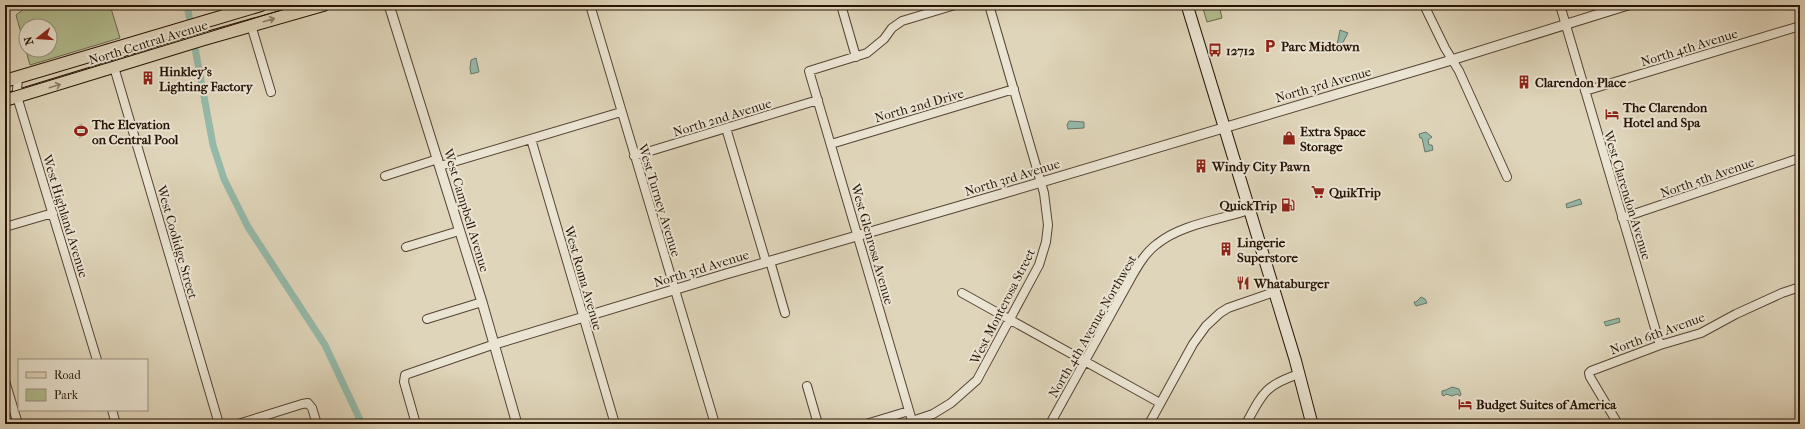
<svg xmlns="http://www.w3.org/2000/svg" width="1805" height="429" viewBox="0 0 1805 429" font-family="'IM FELL French Canon',serif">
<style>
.green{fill:#b1bd90;stroke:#6c684b;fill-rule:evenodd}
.water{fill:#95b9a9;stroke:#697768}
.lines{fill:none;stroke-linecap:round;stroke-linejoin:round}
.canal{stroke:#95b9a9;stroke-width:7}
.minor-casing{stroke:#543;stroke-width:10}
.tertiary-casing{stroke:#543;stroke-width:11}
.secondary-casing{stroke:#271406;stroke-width:13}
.primary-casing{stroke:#271406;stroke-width:14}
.minor{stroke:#eae4d2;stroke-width:8}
.tertiary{stroke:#eae4d2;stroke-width:9}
.secondary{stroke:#eae4d2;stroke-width:11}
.primary{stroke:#dfd5ba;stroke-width:12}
.tram{stroke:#271406;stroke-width:1}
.oneway{stroke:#8c7e69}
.labels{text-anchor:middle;stroke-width:4;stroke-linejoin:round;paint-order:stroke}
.street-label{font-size:13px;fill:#271406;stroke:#eae4d2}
.poi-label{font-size:13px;font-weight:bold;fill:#271406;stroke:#eae4d2;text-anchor:start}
</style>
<rect width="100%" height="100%" fill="#dfd5ba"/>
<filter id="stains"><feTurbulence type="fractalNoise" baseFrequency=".005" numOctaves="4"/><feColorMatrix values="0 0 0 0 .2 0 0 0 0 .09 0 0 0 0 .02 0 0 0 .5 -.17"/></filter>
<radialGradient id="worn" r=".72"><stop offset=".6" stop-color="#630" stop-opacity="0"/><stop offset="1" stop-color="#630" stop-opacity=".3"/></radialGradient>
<path class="green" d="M 36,5 L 110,5 L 120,38 L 30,65 L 16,15 L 24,9 ZM 26,26 L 50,26 L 50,50 L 26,50 Z
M 1202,5 L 1219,5 L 1222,18 L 1207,22 Z"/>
<path class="water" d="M 1340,30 L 1348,33 L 1341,46 L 1337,45 Z
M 476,58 L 479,72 L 471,74 L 470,69 L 471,60 Z
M 1069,121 L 1084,122 L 1084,128 L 1068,129 L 1067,125 Z
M 82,124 L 85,136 L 79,138 L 76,126 Z
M 1426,132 L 1432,137 L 1428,140 L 1429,145 L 1432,145 L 1433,150 L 1425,152 L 1422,138 L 1420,138 L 1419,134 Z
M 1580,199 L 1582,204 L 1567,208 L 1566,204 Z
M 1421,297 L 1425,299 L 1427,303 L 1416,306 L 1414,302 L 1416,302 Z
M 1619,318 L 1620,322 L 1606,326 L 1604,322 Z
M 1452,387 L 1459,389 L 1461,394 L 1460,396 L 1457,394 L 1452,396 L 1446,394 L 1444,396 L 1442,395 L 1442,391 L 1446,390 Z"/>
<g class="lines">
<path class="canal" d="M 187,5 L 213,145 L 224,179 L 248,227 L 325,345 L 362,424"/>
<g class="minor-casing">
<path id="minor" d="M 590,5 L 715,424
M 841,5 L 856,57
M 1424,5 L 1445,48 L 1459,71 L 1507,177
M 1560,5 L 1660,345
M 251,25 L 271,92
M 114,67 L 219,424
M 18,78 L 17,90 L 19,103 L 97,360
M 1585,91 L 1800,26
M 726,128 L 766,262
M 531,139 L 615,424
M 831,144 L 1014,89
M 634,156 L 818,100
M 440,166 L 621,112
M 385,176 L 438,159
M 1622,218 L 1800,158
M 5,227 L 53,213
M 406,247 L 459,231
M 770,261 L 785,313
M 962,293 L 1160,403
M 427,319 L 482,302
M 5,381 L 18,424
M 807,386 L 818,424
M 112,410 L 116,424
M 912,421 L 933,414 L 951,403 L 977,380 L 1039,265 L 1046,242 L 1048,225 L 1044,193 L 989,5
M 238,424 L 302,404 L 308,403 L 312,408 L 317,424
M 416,424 L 404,382 L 405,375 L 495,344
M 866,424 L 909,411
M 913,424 L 809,71 L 867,53 L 884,39 L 892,28 L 902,21 L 955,5
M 1050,424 L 1132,276 C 1139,264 1146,252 1157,244 C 1182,224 1219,220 1249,210
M 1149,424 L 1193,344 L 1206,326 L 1220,313 L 1228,308 L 1274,292
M 1246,424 C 1262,394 1265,385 1299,374
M 1618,424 L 1590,377 L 1589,373 L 1591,371 L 1660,345 L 1701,333 L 1736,314 L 1782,293 L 1800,287"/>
</g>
<g class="tertiary-casing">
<path id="tertiary" d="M 389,5 L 482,302 L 517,424
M 495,344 L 726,274 L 1008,192 L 1445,62 L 1628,5"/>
</g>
<g class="secondary-casing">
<path id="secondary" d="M 1187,5 L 1295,359 L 1312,424"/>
</g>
<g class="primary-casing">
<path id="primary" d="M 5,81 L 261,5
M 5,100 L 204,39 L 323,5"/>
</g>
<use href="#minor" class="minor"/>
<use href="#tertiary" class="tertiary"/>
<use href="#secondary" class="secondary"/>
<use href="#primary" class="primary"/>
<path class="tram" d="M 5,94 L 298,5"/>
</g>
<defs><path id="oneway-shaft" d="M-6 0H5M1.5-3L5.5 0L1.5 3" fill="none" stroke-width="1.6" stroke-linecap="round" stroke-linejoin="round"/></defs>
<g class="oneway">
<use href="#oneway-shaft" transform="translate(269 20) rotate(-16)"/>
<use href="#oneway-shaft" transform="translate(55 86) rotate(-17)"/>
</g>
<defs>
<g id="parking-bare" transform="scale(1.08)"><path d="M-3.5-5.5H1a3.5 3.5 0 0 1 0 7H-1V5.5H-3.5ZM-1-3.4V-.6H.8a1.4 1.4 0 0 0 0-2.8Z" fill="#8f2418" stroke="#eae4d2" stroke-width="2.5" paint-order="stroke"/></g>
<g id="bus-bare" transform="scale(1.08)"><path d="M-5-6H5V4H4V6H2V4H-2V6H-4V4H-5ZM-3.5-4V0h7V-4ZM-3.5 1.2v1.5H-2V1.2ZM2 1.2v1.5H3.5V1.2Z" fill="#8f2418" stroke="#eae4d2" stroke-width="2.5" paint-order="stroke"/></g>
<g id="building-bare" transform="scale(1.08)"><path d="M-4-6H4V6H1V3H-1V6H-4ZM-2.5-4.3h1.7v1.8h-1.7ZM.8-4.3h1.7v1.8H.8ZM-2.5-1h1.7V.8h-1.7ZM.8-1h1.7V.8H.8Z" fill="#8f2418" stroke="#eae4d2" stroke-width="2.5" paint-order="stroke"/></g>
<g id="hotel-bare" transform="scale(1.08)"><path d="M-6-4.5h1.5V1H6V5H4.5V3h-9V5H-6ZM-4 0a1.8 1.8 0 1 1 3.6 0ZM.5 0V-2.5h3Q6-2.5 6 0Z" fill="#8f2418" stroke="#eae4d2" stroke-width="2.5" paint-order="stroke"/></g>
<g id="stadium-bare" transform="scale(1.08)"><path d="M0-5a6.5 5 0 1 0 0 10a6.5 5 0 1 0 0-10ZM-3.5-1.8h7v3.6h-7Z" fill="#8f2418" stroke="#eae4d2" stroke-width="2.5" paint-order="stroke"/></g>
<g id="shop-bare" transform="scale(1.08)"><path d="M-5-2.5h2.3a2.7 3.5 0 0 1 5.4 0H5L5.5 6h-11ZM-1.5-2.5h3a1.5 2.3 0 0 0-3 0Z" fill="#8f2418" stroke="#eae4d2" stroke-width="2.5" paint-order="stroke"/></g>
<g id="supermarket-bare" transform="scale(1.08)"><path d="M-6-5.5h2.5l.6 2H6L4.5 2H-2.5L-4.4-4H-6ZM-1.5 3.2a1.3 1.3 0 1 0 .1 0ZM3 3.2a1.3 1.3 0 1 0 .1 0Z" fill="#8f2418" stroke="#eae4d2" stroke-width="2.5" paint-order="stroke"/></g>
<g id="fuel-bare" transform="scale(1.08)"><path d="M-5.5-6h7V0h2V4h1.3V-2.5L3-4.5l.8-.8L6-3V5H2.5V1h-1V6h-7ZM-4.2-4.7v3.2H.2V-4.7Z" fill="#8f2418" stroke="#eae4d2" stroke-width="2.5" paint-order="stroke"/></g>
<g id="restaurant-bare" transform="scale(1.08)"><path d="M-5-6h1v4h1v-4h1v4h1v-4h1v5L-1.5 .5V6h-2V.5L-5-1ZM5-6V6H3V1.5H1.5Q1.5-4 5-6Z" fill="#8f2418" stroke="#eae4d2" stroke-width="2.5" paint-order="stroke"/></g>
</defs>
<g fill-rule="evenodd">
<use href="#parking-bare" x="1270" y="46"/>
<use href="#bus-bare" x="1215" y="50"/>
<use href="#building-bare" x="148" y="78"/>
<use href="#building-bare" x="1524" y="82"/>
<use href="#hotel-bare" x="1612" y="114"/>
<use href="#stadium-bare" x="81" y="131"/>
<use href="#shop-bare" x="1289" y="138"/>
<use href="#building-bare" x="1201" y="166"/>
<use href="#supermarket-bare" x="1318" y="192"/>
<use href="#fuel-bare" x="1288" y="205"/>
<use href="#building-bare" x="1226" y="249"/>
<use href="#restaurant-bare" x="1243" y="283"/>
<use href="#hotel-bare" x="1465" y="404"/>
</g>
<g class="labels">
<g class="street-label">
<text transform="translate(148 42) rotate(-17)" y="5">North Central Avenue</text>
<text transform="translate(1689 47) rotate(-17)" y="5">North 4th Avenue</text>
<text transform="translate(1323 84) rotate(-16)" y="5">North 3rd Avenue</text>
<text transform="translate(919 105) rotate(-16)" y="5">North 2nd Drive</text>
<text transform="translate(722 117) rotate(-17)" y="5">North 2nd Avenue</text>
<text transform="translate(1012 177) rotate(-17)" y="5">North 3rd Avenue</text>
<text transform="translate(1707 177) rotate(-19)" y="5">North 5th Avenue</text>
<text transform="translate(1628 195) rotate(73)" y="5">West Clarendon Avenue</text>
<text transform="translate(660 200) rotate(73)" y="5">West Turney Avenue</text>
<text transform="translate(467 210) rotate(73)" y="5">West Campbell Avenue</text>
<text transform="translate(66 216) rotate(73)" y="5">West Highland Avenue</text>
<text transform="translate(178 242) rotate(74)" y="5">West Coolidge Street</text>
<text transform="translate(873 244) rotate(74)" y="5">West Glenrosa Avenue</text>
<text transform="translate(701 268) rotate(-17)" y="5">North 3rd Avenue</text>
<text transform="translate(584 278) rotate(74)" y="5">West Roma Avenue</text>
<text transform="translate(1002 306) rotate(-63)" y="5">West Monterosa Street</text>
<text transform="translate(1092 326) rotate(-60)" y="5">North 4th Avenue Northwest</text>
<text transform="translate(1657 333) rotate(-20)" y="5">North 6th Avenue</text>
</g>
<g class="poi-label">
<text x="1281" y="51">Parc Midtown</text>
<text x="1226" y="55">12712</text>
<text x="159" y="76">Hinkley's<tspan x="159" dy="15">Lighting Factory</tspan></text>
<text x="1535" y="87">Clarendon Place</text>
<text x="1623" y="112">The Clarendon<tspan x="1623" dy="15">Hotel and Spa</tspan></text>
<text x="92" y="129">The Elevation<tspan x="92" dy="15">on Central Pool</tspan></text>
<text x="1300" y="136">Extra Space<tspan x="1300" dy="15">Storage</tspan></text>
<text x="1212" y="171">Windy City Pawn</text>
<text x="1329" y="197">QuikTrip</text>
<text x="1277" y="210" text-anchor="end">QuickTrip</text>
<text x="1237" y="247">Lingerie<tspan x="1237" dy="15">Superstore</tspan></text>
<text x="1254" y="288">Whataburger</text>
<text x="1476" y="409">Budget Suites of America</text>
</g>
</g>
<rect width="1805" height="429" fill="none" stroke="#dfd5ba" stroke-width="20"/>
<rect x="6" y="6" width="1793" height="417" fill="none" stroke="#271406" stroke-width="2"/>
<rect x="10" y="10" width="1785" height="409" fill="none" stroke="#271406"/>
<rect x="18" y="359" width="130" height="52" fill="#eae4d2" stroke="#9c9180"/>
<rect x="26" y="372" width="20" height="6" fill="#dfd5ba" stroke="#9c9180"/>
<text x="54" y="379" font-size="12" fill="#271406">Road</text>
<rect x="26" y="389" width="20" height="12" fill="#b1bd90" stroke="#9c9180"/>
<text x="54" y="399" font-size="12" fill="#271406">Park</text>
<g transform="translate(38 38) rotate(253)"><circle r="19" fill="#eae4d2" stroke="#9c9180"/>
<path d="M0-3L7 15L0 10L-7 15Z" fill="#8f2418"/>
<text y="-6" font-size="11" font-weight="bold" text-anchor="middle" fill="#271406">N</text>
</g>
<rect width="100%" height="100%" filter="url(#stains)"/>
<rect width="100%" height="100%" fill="url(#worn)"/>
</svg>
